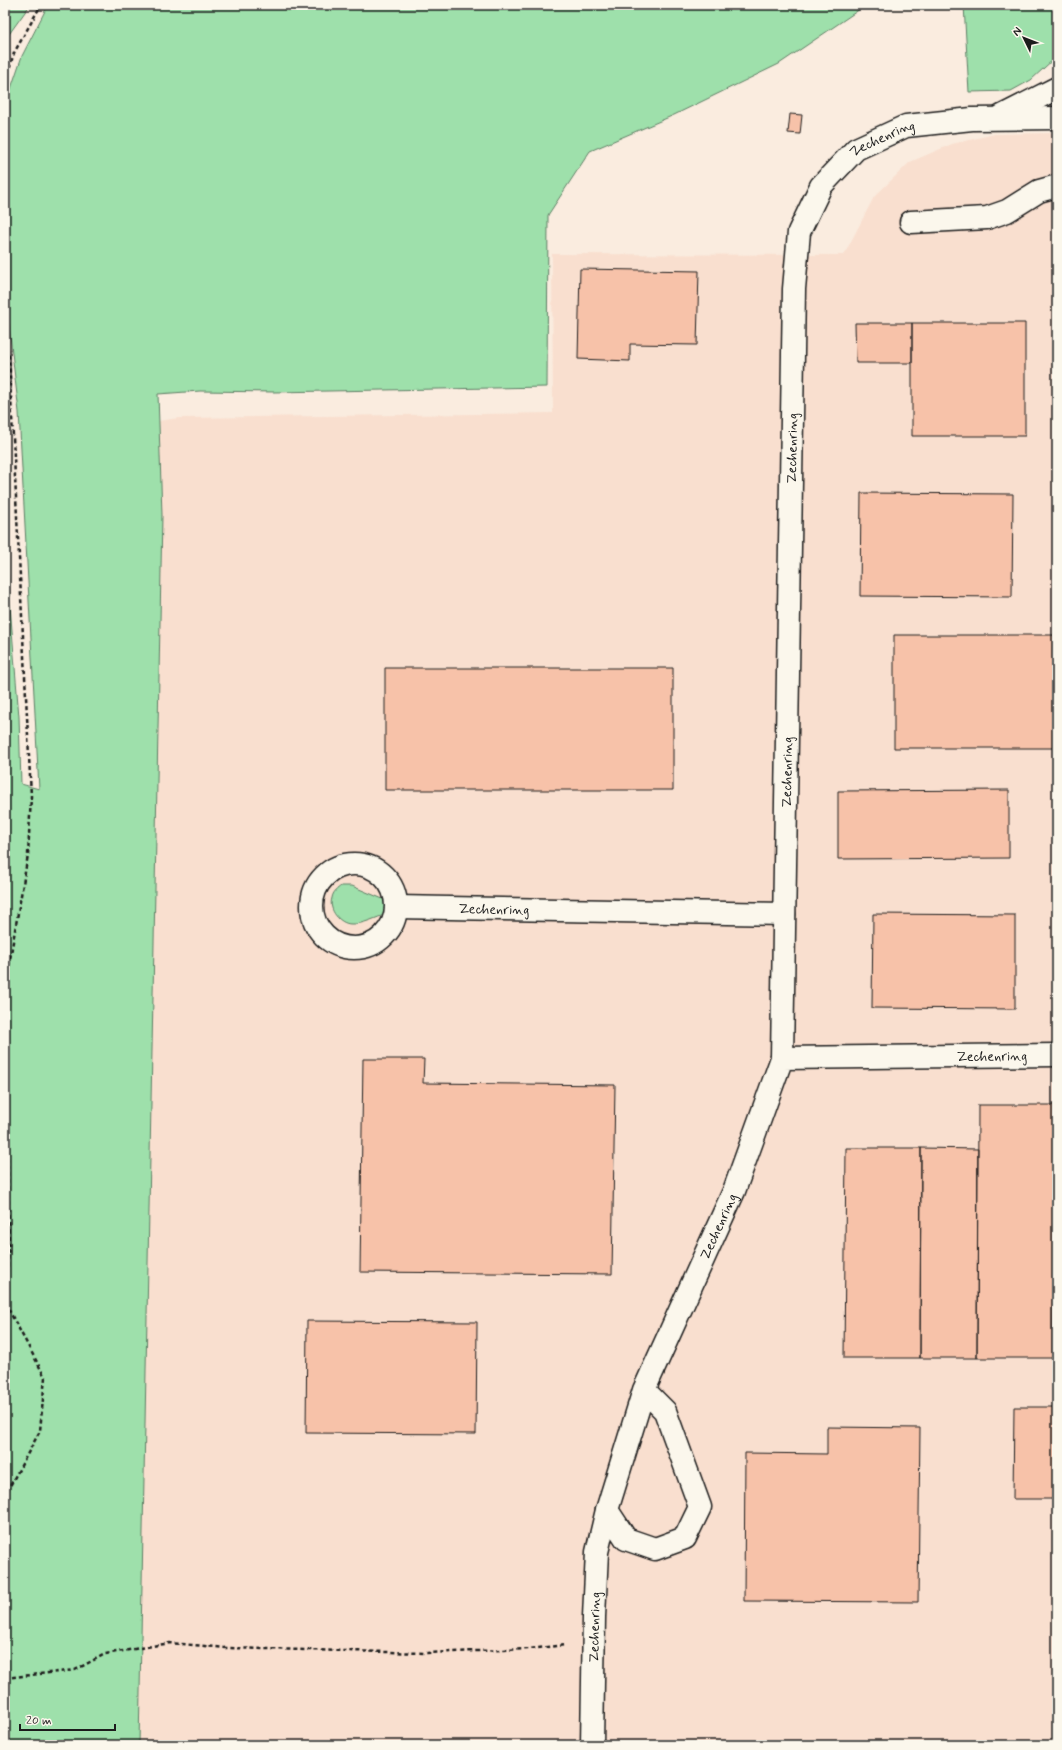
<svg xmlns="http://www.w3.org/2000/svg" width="1062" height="1750" viewBox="0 0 1062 1750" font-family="Mynerve,sans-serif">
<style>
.built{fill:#f9dfcf}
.green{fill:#9ee0ab;stroke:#5d7e64}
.building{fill:#f7c2a9;stroke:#1c1c1c}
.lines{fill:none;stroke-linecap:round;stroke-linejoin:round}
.minor-casing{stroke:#1c1c1c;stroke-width:25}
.path{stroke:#1c1c1c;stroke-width:2.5;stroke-dasharray:4 3;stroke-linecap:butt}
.minor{stroke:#fbf7ec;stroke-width:22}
.labels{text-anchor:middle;stroke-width:3;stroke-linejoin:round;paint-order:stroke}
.street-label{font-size:14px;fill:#1c1c1c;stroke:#fbf7ec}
</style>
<rect width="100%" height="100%" fill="#faecdf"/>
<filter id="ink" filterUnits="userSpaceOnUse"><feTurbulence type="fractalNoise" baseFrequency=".025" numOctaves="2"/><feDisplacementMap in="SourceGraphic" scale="8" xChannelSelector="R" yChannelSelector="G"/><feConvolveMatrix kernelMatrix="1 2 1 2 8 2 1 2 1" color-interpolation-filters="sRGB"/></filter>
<g filter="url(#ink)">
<path class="built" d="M 1057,133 L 1057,1745 L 138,1745 L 162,515 L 158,421 L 179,418 L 553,413 L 552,254 L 844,255 L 874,197 L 910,162 L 952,144 L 995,134 Z"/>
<path class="green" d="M 5,5 L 30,5 L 7,37 L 5,44 Z
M 48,5 L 866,5 L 779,64 L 674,115 L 590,151 L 548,215 L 547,387 L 274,392 L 200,391 L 158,394 L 162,515 L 139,1745 L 5,1745 L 5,544 L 19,717 L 21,784 L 39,789 L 19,412 L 5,293 L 5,106 L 22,56 Z
M 964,5 L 1057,5 L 1057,56 L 1031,80 L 1011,91 L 969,92 Z
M 341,886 L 352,886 L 390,902 L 391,905 L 387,914 C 377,917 362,925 351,924 C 340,924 328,910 332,898 C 333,892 337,889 341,886 Z"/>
<path class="building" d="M 790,114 L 802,115 L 800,134 L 788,133 Z
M 580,269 L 699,271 L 697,345 L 630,344 L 630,361 L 578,359 Z
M 855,323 L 912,323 L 912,363 L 856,363 Z
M 912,323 L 1025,323 L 1025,436 L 912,436 Z
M 861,493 L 1013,494 L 1012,597 L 860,596 Z
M 894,635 L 1057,635 L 1057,748 L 894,748 Z
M 385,668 L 673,668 L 673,790 L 385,790 Z
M 1009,790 L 1009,858 L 838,859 L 838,791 Z
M 873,914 L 1015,915 L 1015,1009 L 872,1008 Z
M 363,1059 L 424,1059 L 423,1083 L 615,1085 L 612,1274 L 360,1272 Z
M 978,1105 L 1055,1105 L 1053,1358 L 977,1358 Z
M 846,1148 L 921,1148 L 920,1358 L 844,1358 Z
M 921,1148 L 978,1149 L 977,1358 L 920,1358 Z
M 307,1321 L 477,1322 L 476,1434 L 306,1433 Z
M 1014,1407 L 1057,1407 L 1057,1499 L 1013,1499 Z
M 827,1427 L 920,1428 L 918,1602 L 744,1601 L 745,1453 L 827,1454 Z"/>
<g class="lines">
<g class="minor-casing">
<g id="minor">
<path d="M 1002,116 L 1057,88"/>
<path d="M 911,222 L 987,218 L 1007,211 L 1039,191 L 1057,186"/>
<circle cx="354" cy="906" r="42"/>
<path id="s1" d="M 397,907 L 784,914"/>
<path id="s2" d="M 782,1058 L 794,289 L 799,232 L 821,186 L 856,149 L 906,126 L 972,119 L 1057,118"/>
<path id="s3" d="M 644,1390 L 665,1411 L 700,1507 L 685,1538 L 655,1549 L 626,1539 L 607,1510 L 644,1390 L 734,1191 L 782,1058 L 1057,1055"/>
<path id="s4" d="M 592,1745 L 594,1617 L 597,1552 L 607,1510"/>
</g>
</g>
<path class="path" d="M 5,82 L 14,53 L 41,5
M 5,341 L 9,357 L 31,796 L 28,855 L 5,988
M 5,1053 L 9,1248 L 5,1292
M 5,1303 L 45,1377 L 40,1431 L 5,1495
M 5,1678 L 75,1670 L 105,1654 L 170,1643 L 227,1648 L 427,1653 L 528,1649 L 565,1645"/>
<use href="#minor" class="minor"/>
</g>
</g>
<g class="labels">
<g class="street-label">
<text dy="5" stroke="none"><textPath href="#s2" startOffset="957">Zechenring</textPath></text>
<text dy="5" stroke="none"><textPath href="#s2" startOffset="610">Zechenring</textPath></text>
<text dy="5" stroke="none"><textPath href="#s2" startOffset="286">Zechenring</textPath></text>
<text dy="5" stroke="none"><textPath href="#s1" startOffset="97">Zechenring</textPath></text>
<text dy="5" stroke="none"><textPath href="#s3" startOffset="959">Zechenring</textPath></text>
<text dy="5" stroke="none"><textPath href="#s3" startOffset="569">Zechenring</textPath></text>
<text dy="5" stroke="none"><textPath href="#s4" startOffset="118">Zechenring</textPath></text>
</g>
</g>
<rect width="1062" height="1750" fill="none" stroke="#fbf7ec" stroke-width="20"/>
<rect x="10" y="10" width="1042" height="1730" fill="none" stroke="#1c1c1c" stroke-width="1.5" filter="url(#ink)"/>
<g transform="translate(1024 38) rotate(313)" stroke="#fbf7ec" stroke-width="3" paint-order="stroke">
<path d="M0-3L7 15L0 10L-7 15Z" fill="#1c1c1c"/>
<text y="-6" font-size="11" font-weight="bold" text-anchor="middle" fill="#1c1c1c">N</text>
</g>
<path d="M20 1724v6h95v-6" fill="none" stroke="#1c1c1c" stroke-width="2"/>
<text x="26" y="1724" font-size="12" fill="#1c1c1c" stroke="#fbf7ec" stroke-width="3" paint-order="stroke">20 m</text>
</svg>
